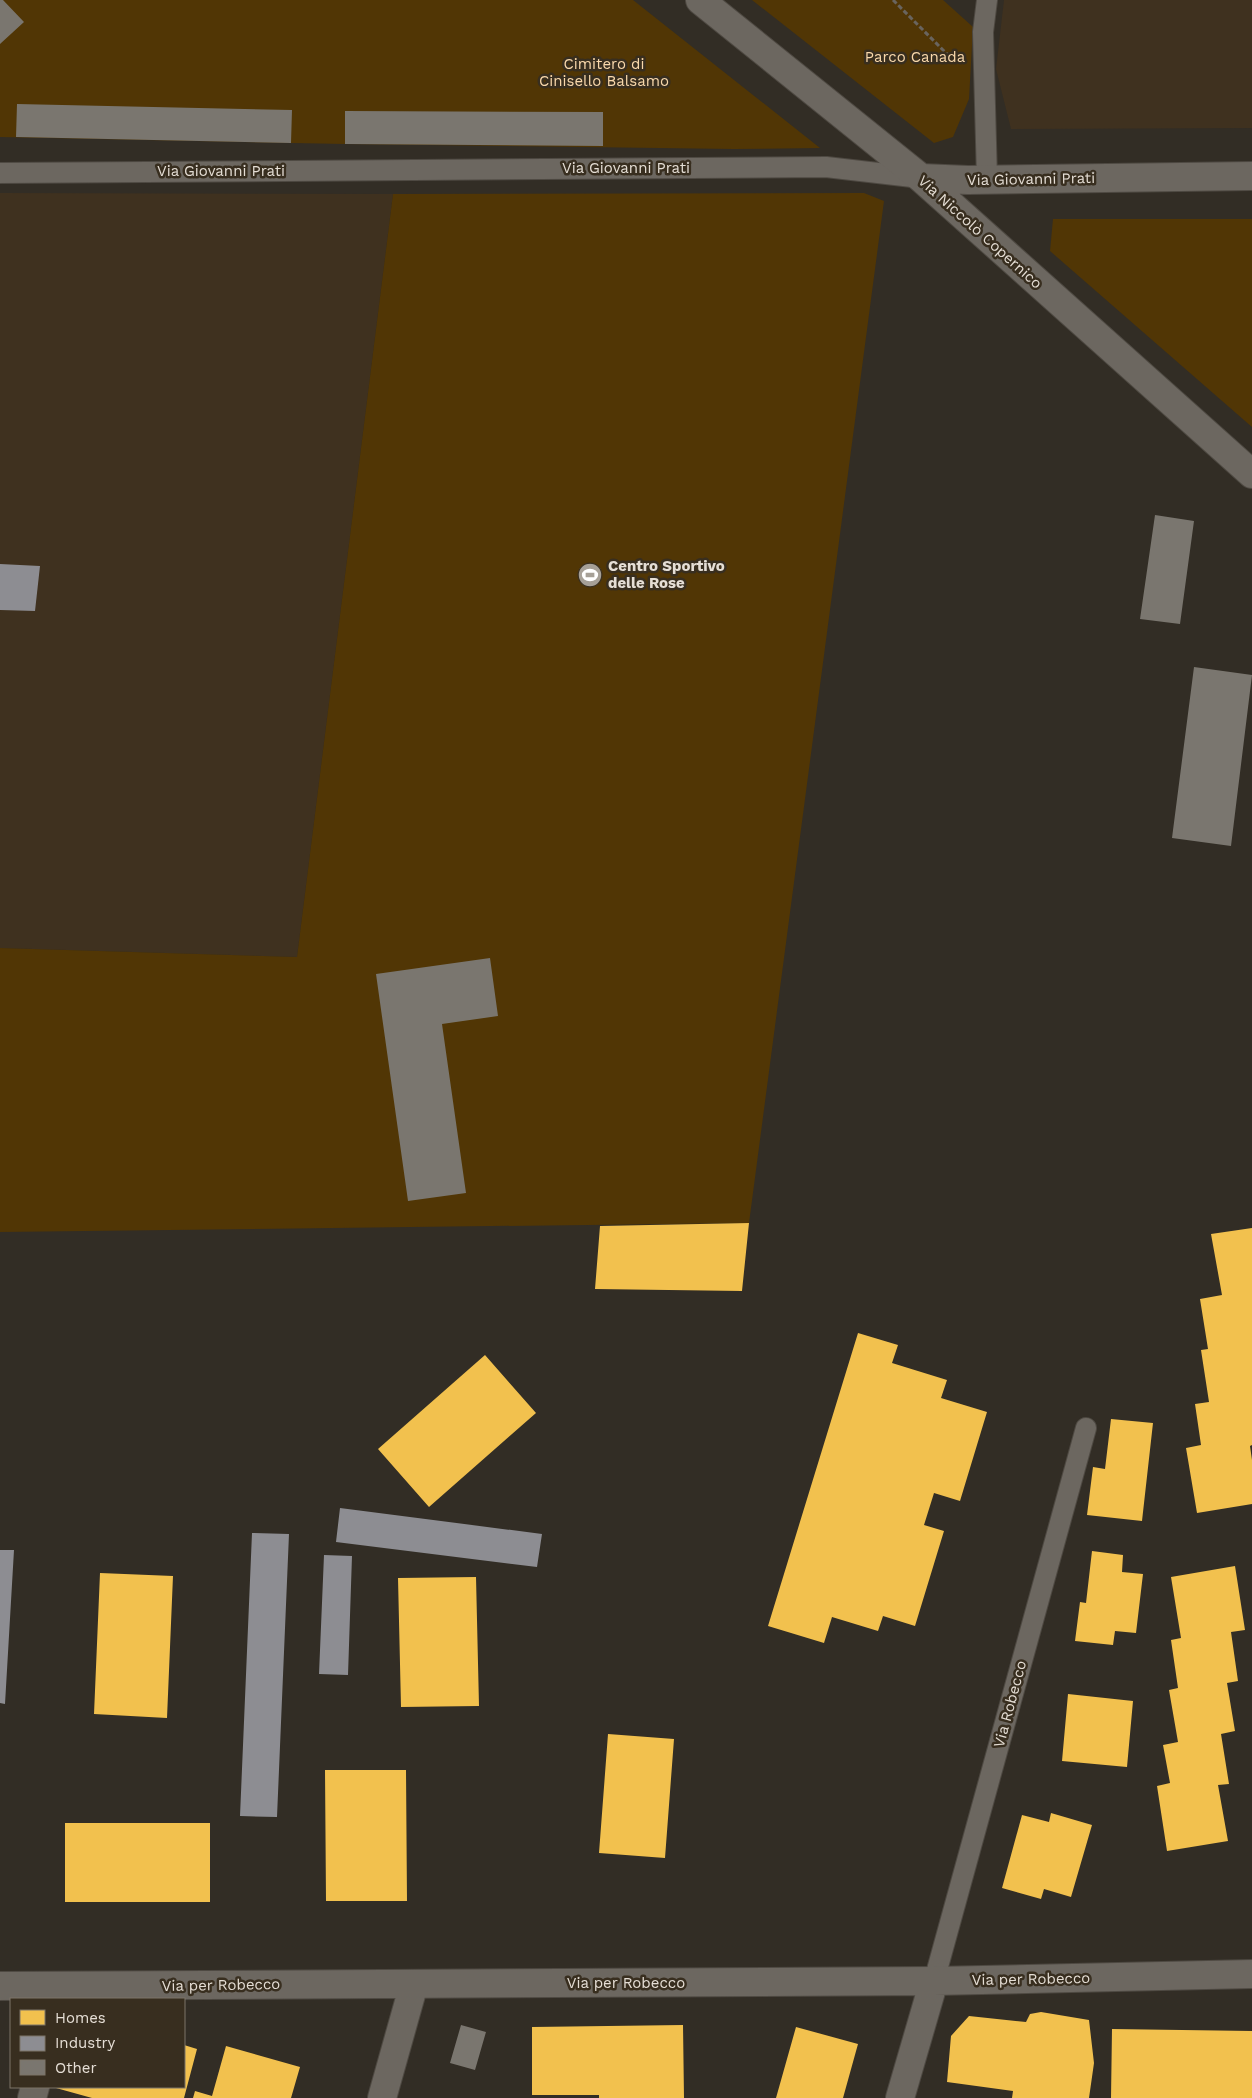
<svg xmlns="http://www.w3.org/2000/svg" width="1252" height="2098" viewBox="0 0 1252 2098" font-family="'Work Sans',sans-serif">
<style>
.built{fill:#3f311f}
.green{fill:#513605}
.homes{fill:#f2c14e}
.industry{fill:#8d8d92}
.building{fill:#7a766f}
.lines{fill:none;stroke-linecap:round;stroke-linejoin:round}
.service-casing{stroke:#4e4942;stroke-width:22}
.minor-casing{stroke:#4e4942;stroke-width:30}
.path{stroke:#69645e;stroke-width:3;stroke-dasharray:5 2.5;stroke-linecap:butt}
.service{stroke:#6c6760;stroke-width:20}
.minor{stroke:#6c6760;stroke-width:28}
.labels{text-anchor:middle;stroke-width:5;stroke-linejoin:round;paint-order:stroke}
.park-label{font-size:15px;fill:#f9d8ab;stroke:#382e1f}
.street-label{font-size:15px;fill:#e5ded5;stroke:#382e1f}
.poi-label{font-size:15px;font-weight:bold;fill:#e5ded5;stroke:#382e1f;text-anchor:start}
</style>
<rect width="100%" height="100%" fill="#322d25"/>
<path class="built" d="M 1004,0 L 1252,0 L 1252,128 L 1011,129 L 996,69 Z
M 0,193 L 393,194 L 297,957 L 0,948 Z"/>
<path class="green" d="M 0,0 L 633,0 L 820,148 L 734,149 L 345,144 L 0,137 Z
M 752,0 L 943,0 L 973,27 L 969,99 L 953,137 L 934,143 Z
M 864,193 L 884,201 L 749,1223 L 0,1232 L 0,948 L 297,957 L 393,194 Z
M 1053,219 L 1252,219 L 1252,427 L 1050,251 Z"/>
<path class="homes" d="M 749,1223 L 742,1291 L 595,1289 L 600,1226 Z
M 1252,1228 L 1252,1445 L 1250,1446 L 1252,1460 L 1252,1504 L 1197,1513 L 1186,1448 L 1201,1445 L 1195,1404 L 1209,1402 L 1201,1350 L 1208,1349 L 1200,1299 L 1222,1295 L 1211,1234 Z
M 858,1333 L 898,1345 L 892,1363 L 947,1380 L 941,1398 L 987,1412 L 960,1501 L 934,1493 L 924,1525 L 944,1531 L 915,1626 L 883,1616 L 878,1631 L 832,1617 L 824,1643 L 768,1626 Z
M 485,1355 L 536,1413 L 429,1507 L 378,1449 Z
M 1111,1419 L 1153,1423 L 1142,1521 L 1087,1515 L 1093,1467 L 1105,1469 Z
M 1092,1551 L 1123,1555 L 1122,1572 L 1143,1574 L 1136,1633 L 1115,1631 L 1113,1645 L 1075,1641 L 1080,1602 L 1086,1603 Z
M 1235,1566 L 1245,1630 L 1231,1632 L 1238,1681 L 1227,1683 L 1235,1731 L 1221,1734 L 1229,1784 L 1218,1785 L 1228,1841 L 1167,1851 L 1157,1786 L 1170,1783 L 1163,1745 L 1178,1742 L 1169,1690 L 1178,1688 L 1171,1640 L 1181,1638 L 1171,1577 Z
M 100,1573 L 173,1576 L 167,1718 L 94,1714 Z
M 476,1577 L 479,1706 L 401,1707 L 398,1578 Z
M 1068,1694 L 1133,1701 L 1127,1767 L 1062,1761 Z
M 608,1734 L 674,1739 L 665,1858 L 599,1853 Z
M 325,1770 L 406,1770 L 407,1901 L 326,1901 Z
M 1051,1813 L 1092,1825 L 1071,1897 L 1044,1889 L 1041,1899 L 1002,1888 L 1022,1815 L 1049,1822 Z
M 65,1823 L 210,1823 L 210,1902 L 65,1902 Z
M 1041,2012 L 1089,2020 L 1094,2063 L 1089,2098 L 1012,2098 L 1013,2091 L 947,2082 L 951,2036 L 969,2016 L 1026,2022 L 1030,2014 Z
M 683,2025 L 684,2098 L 599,2098 L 599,2095 L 532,2095 L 532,2027 Z
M 796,2027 L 858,2044 L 843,2098 L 776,2098 Z
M 1112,2029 L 1252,2031 L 1252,2098 L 1111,2098 Z
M 184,2045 L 197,2049 L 184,2098 L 92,2098 L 56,2088 L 57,2087 L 184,2087 Z
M 226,2046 L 300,2067 L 291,2098 L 193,2098 L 195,2091 L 212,2096 Z"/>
<path class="industry" d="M 0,564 L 40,566 L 35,611 L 0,610 Z
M 340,1508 L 542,1534 L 537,1567 L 336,1542 Z
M 252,1533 L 289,1534 L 277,1817 L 240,1816 Z
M 0,1550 L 14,1550 L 5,1704 L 0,1703 Z
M 324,1555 L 352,1556 L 348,1675 L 319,1674 Z"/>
<path class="building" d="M 0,0 L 3,0 L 24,22 L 0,44 Z
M 17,104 L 292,110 L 291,143 L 16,137 Z
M 345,111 L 603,112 L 603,146 L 345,144 Z
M 1155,515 L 1194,521 L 1180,624 L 1140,619 Z
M 1194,667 L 1252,675 L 1231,846 L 1172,838 Z
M 490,958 L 498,1016 L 442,1024 L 466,1193 L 408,1201 L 376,974 Z
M 461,2025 L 486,2032 L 475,2070 L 450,2063 Z"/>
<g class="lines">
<g class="service-casing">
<path id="service" d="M 0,173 L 826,167 L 921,178
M 987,179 L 983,32 L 987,0
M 934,1981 L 1086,1428"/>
</g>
<g class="minor-casing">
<path id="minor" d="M 700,0 L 921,178 L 1252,474
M 921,178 L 968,180 L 1252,176
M 0,1986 L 934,1981 L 1252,1974
M 32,2098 L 35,2087
M 382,2098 L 414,1984
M 900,2098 L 934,1981"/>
</g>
<path class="path" d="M 893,0 L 952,59"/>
<use href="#service" class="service"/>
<use href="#minor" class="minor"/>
</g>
<defs>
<g id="stadium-disc" transform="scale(1.25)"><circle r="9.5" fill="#a6a097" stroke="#382e1f"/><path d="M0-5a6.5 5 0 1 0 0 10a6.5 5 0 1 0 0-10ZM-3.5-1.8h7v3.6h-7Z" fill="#fff"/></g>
</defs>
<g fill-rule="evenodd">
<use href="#stadium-disc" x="590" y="575"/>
</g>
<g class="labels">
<g class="park-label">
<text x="915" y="62">Parco Canada</text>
<text x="604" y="69">Cimitero di<tspan x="604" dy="17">Cinisello Balsamo</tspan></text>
</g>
<g class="street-label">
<text x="626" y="173">Via Giovanni Prati</text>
<text x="221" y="176">Via Giovanni Prati</text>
<text transform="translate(1031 179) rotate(-1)" y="5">Via Giovanni Prati</text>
<text transform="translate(980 232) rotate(42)" y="5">Via Niccolò Copernico</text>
<text transform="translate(1010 1704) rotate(-75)" y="5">Via Robecco</text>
<text transform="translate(1031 1979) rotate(-1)" y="5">Via per Robecco</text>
<text x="626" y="1988">Via per Robecco</text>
<text transform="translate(221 1985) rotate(-1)" y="5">Via per Robecco</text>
</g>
<g class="poi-label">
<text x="608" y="571">Centro Sportivo<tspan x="608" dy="17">delle Rose</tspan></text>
</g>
</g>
<rect x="10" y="1998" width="175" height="90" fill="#382e1f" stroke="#7d7468"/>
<rect x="20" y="2010" width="25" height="15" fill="#f2c14e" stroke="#7d7468"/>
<text x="55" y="2023" font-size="15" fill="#e5ded5">Homes</text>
<rect x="20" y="2036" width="25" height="15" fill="#8d8d92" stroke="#7d7468"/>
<text x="55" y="2048" font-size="15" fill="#e5ded5">Industry</text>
<rect x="20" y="2060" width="25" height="15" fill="#7a766f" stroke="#7d7468"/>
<text x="55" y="2073" font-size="15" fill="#e5ded5">Other</text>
</svg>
